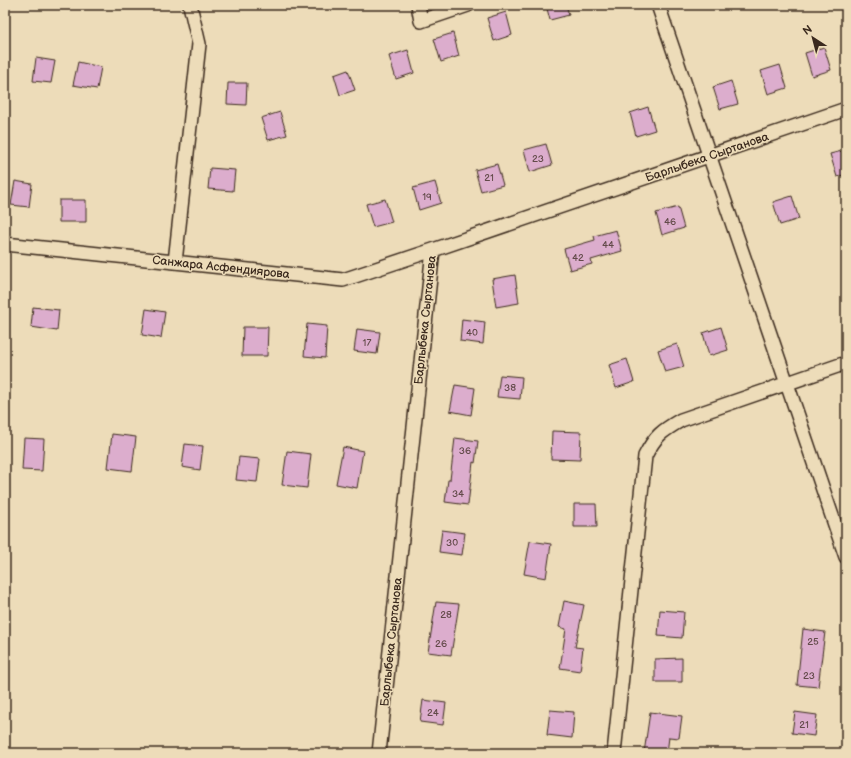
<svg xmlns="http://www.w3.org/2000/svg" width="851" height="758" viewBox="0 0 851 758" font-family="'Balsamiq Sans',sans-serif">
<style>
.building{fill:#dcadcd;stroke:#3b2a1e}
.lines{fill:none;stroke-linecap:round;stroke-linejoin:round}
.minor-casing{stroke:#3b2a1e;stroke-width:16}
.minor{stroke:#eddcb9;stroke-width:13}
.labels{text-anchor:middle;stroke-width:3;stroke-linejoin:round;paint-order:stroke}
.number-label{font-size:10px;fill:#634b4a}
.street-label{font-size:12px;fill:#3b2a1e;stroke:#eddcb9}
</style>
<rect width="100%" height="100%" fill="#eddcb9"/>
<filter id="ink" filterUnits="userSpaceOnUse"><feTurbulence type="fractalNoise" baseFrequency=".025" numOctaves="2"/><feDisplacementMap in="SourceGraphic" scale="8" xChannelSelector="R" yChannelSelector="G"/><feConvolveMatrix kernelMatrix="1 2 1 2 8 2 1 2 1" color-interpolation-filters="sRGB"/></filter>
<g filter="url(#ink)">
<path class="building" d="M 546,5 L 566,5 L 569,15 L 550,20 Z
M 506,12 L 512,35 L 494,41 L 487,18 Z
M 453,33 L 459,56 L 441,62 L 434,39 Z
M 824,47 L 831,70 L 812,76 L 805,53 Z
M 408,50 L 414,73 L 396,79 L 389,56 Z
M 36,58 L 55,61 L 51,83 L 33,81 Z
M 78,62 L 101,67 L 97,89 L 73,85 Z
M 780,65 L 787,88 L 768,94 L 761,71 Z
M 348,70 L 355,90 L 340,95 L 334,75 Z
M 731,81 L 738,104 L 720,109 L 713,87 Z
M 228,83 L 247,83 L 246,105 L 227,104 Z
M 648,107 L 655,130 L 636,136 L 630,113 Z
M 280,112 L 287,135 L 268,140 L 261,118 Z
M 546,144 L 552,165 L 530,172 L 524,150 Z
M 846,150 L 846,174 L 837,177 L 830,154 Z
M 497,164 L 503,185 L 481,191 L 475,170 Z
M 210,168 L 235,170 L 233,191 L 208,189 Z
M 15,181 L 32,184 L 29,207 L 11,205 Z
M 435,182 L 441,203 L 419,210 L 413,188 Z
M 792,196 L 799,219 L 780,225 L 773,202 Z
M 385,199 L 392,222 L 373,227 L 366,204 Z
M 59,200 L 86,200 L 86,222 L 59,222 Z
M 678,207 L 684,228 L 662,235 L 656,213 Z
M 616,230 L 622,251 L 591,260 L 592,264 L 570,270 L 564,249 L 595,240 L 594,236 Z
M 515,275 L 519,303 L 496,307 L 492,279 Z
M 33,307 L 59,310 L 57,331 L 31,327 Z
M 146,309 L 165,312 L 161,338 L 142,335 Z
M 462,319 L 485,322 L 483,344 L 460,341 Z
M 307,324 L 327,326 L 325,358 L 304,356 Z
M 243,327 L 268,327 L 267,356 L 242,356 Z
M 721,327 L 728,350 L 709,356 L 703,333 Z
M 357,329 L 380,332 L 377,354 L 354,351 Z
M 677,344 L 684,367 L 665,372 L 658,350 Z
M 627,359 L 634,382 L 616,388 L 609,365 Z
M 500,375 L 522,377 L 520,399 L 497,397 Z
M 455,385 L 475,388 L 471,415 L 450,411 Z
M 552,431 L 581,432 L 580,460 L 551,459 Z
M 112,434 L 136,437 L 132,471 L 108,468 Z
M 24,438 L 44,439 L 42,471 L 22,470 Z
M 455,438 L 478,441 L 475,463 L 473,462 L 468,505 L 445,502 L 448,480 L 450,480 Z
M 185,444 L 203,446 L 200,470 L 182,467 Z
M 343,447 L 363,451 L 357,488 L 336,484 Z
M 287,451 L 311,454 L 307,488 L 282,485 Z
M 239,457 L 260,459 L 257,482 L 236,480 Z
M 574,504 L 596,504 L 597,527 L 574,527 Z
M 442,530 L 465,533 L 462,555 L 439,552 Z
M 530,541 L 551,544 L 546,578 L 524,574 Z
M 564,601 L 584,605 L 575,647 L 583,648 L 580,671 L 560,668 L 566,629 L 559,627 Z
M 436,602 L 459,604 L 451,655 L 428,652 Z
M 660,610 L 684,612 L 682,638 L 658,636 Z
M 803,629 L 825,632 L 818,687 L 797,685 Z
M 682,658 L 682,682 L 655,682 L 655,659 Z
M 423,700 L 446,703 L 443,725 L 420,722 Z
M 550,710 L 574,712 L 572,738 L 547,735 Z
M 650,712 L 682,716 L 679,738 L 669,737 L 667,753 L 644,753 Z
M 795,712 L 817,715 L 814,736 L 792,733 Z"/>
<g class="lines">
<g class="minor-casing">
<path id="minor" d="M 418,5 L 421,21 L 468,5
M 658,5 L 846,557
M 5,244 L 343,280 L 433,250
M 175,262 L 199,44 L 190,5
M 379,753 L 433,250 L 846,109
M 614,753 L 645,456 C 655,436 662,431 681,420 L 846,363"/>
</g>
<use href="#minor" class="minor"/>
</g>
</g>
<g class="labels">
<g class="number-label">
<text x="538" y="162">23</text>
<text x="489" y="181">21</text>
<text x="427" y="200">19</text>
<text x="670" y="225">46</text>
<text x="608" y="248">44</text>
<text x="578" y="261">42</text>
<text x="472" y="336">40</text>
<text x="367" y="346">17</text>
<text x="510" y="391">38</text>
<text x="465" y="454">36</text>
<text x="458" y="497">34</text>
<text x="452" y="546">30</text>
<text x="446" y="618">28</text>
<text x="813" y="645">25</text>
<text x="441" y="647">26</text>
<text x="809" y="679">23</text>
<text x="433" y="716">24</text>
<text x="804" y="728">21</text>
</g>
<g class="street-label">
<text transform="translate(707 157) rotate(-19)" y="4">Барлыбека Сыртанова</text>
<text transform="translate(221 267) rotate(6)" y="4">Санжара Асфендиярова</text>
<text transform="translate(425 320) rotate(-84)" y="4">Барлыбека Сыртанова</text>
<text transform="translate(391 642) rotate(-84)" y="4">Барлыбека Сыртанова</text>
</g>
</g>
<rect width="851" height="758" fill="none" stroke="#eddcb9" stroke-width="20"/>
<rect x="10" y="10" width="831" height="738" fill="none" stroke="#3b2a1e" stroke-width="1.5" filter="url(#ink)"/>
<g transform="translate(813 38) rotate(324)" stroke="#eddcb9" stroke-width="3" paint-order="stroke">
<path d="M0-3L7 15L0 10L-7 15Z" fill="#3b2a1e"/>
<text y="-6" font-size="11" font-weight="bold" text-anchor="middle" fill="#3b2a1e">N</text>
</g>
</svg>
